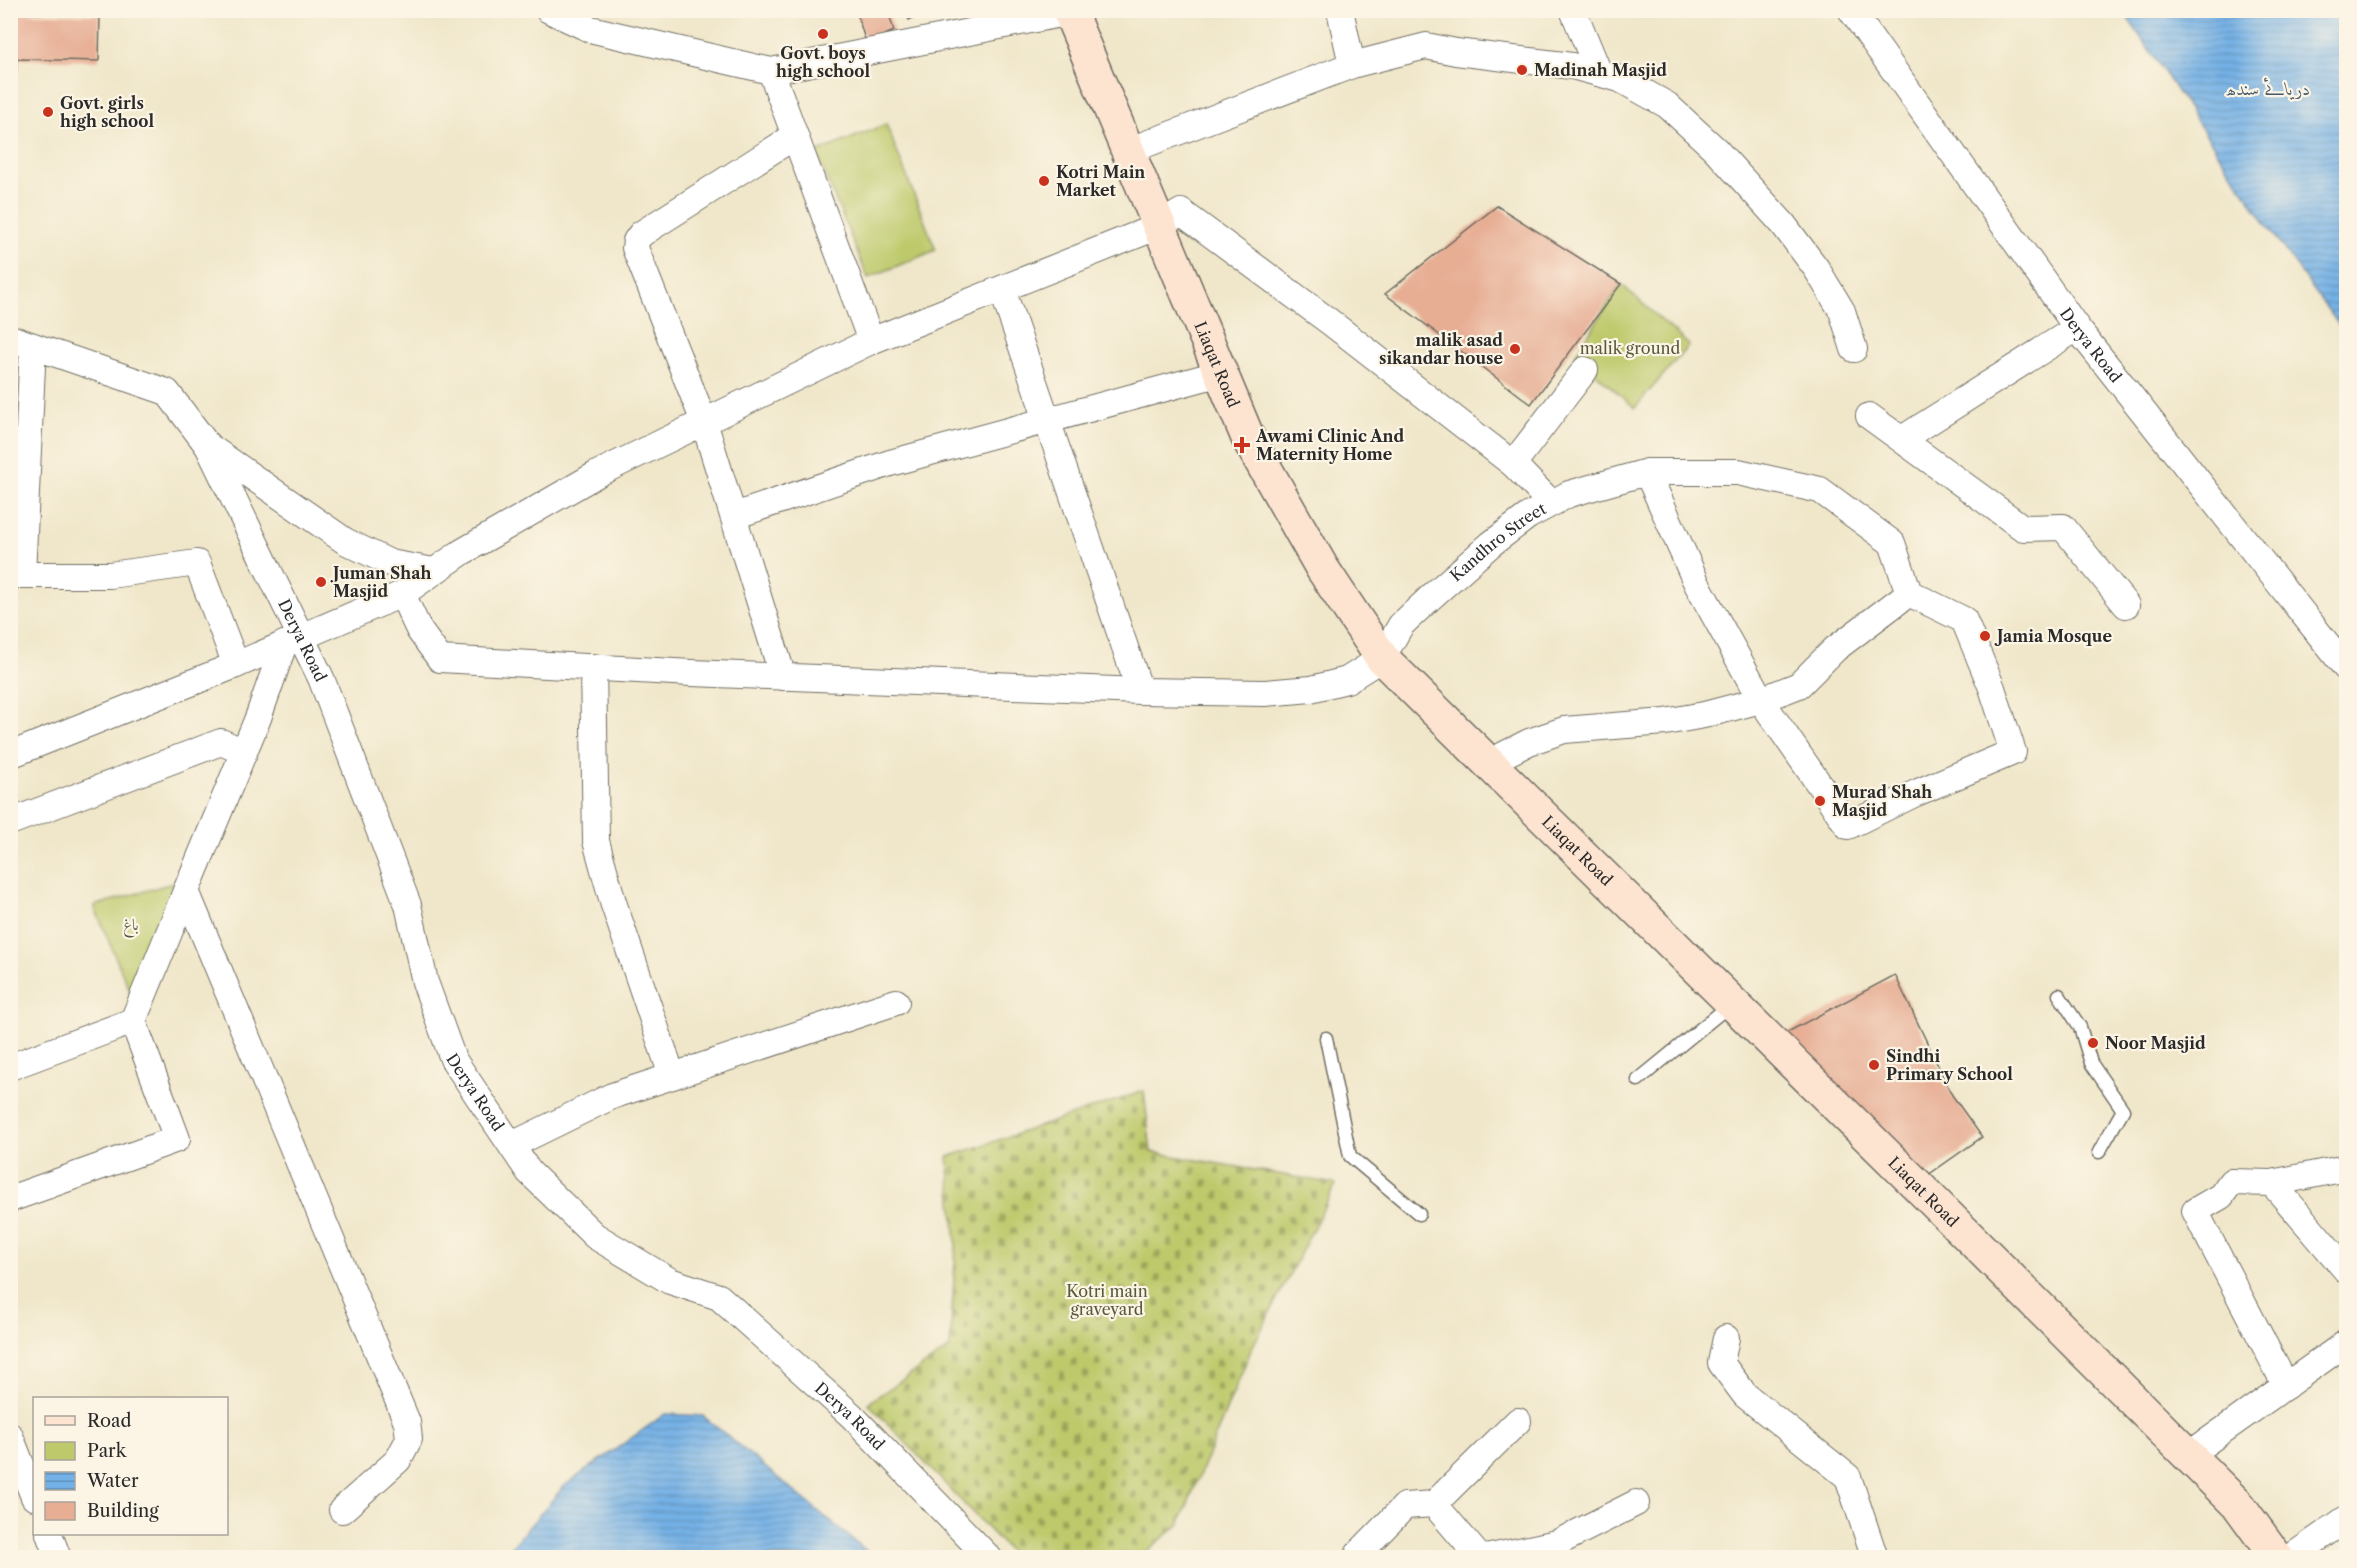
<svg xmlns="http://www.w3.org/2000/svg" width="2357" height="1568" viewBox="0 0 2357 1568" font-family="'Libre Caslon Text',Amiri,serif">
<style>
.cemetery{fill:url(#cemetery-stones);stroke:#747a4b;stroke-width:1.5}
.green{fill:#bdc96b;stroke:#747a4b;stroke-width:1.5}
.water{fill:url(#water-rules);stroke:#506e88;stroke-width:1.5}
.building{fill:#e7ae94}
.lines{fill:none;stroke-linecap:round;stroke-linejoin:round}
.lane-casing{stroke:#706d63;stroke-width:15}
.street-casing{stroke:#706d63;stroke-width:28}
.secondary-casing{stroke:#706d63;stroke-width:36}
.lane{stroke:#fff;stroke-width:12}
.street{stroke:#fff;stroke-width:26}
.secondary{stroke:#fde4d1;stroke-width:33}
.poi-dot{fill:#c8321e;stroke:#fcf5e5;stroke-width:2}
.labels{text-anchor:middle;stroke-width:4.5;stroke-linejoin:round;paint-order:stroke}
.poi-label{font-size:16px;font-weight:bold;fill:#2b2b2b;stroke:#fcf5e5;text-anchor:start}
.street-label{font-size:16px;fill:#2b2b2b;stroke:#fcf5e5}
.park-label{font-size:16px;fill:#575a3e;stroke:#fcf5e5}
.water-label{font-size:18px;font-style:italic;fill:#455a6c;stroke:#fcf5e5}
</style>
<defs>
<pattern id="cemetery-stones" width="16" height="16" patternUnits="userSpaceOnUse" patternTransform="scale(1.5)"><rect width="16" height="16" fill="#bdc96b"/><path d="M2 7V4a2 2 0 0 1 4 0v3zM10 15v-3a2 2 0 0 1 4 0v3z" fill="#9aa358"/></pattern>
<pattern id="water-rules" width="6" height="5" patternUnits="userSpaceOnUse" patternTransform="scale(1.5)"><rect width="6" height="5" fill="#74b1e6"/><path d="M0 2.5h6" fill="none" stroke="#5f90bb"/></pattern>
</defs>
<rect width="100%" height="100%" fill="#fcf5e5"/>
<filter id="ink" filterUnits="userSpaceOnUse"><feTurbulence type="fractalNoise" baseFrequency=".0167" numOctaves="2"/><feDisplacementMap in="SourceGraphic" scale="12" xChannelSelector="R" yChannelSelector="G"/><feConvolveMatrix kernelMatrix="1 2 1 2 8 2 1 2 1" color-interpolation-filters="sRGB"/></filter>
<filter id="wash" filterUnits="userSpaceOnUse"><feTurbulence type="fractalNoise" baseFrequency=".008" numOctaves="4" result="noise"/><feDisplacementMap in="SourceGraphic" scale="24" xChannelSelector="R" yChannelSelector="G"/><feGaussianBlur stdDeviation="1.35" result="paint"/><feColorMatrix in="noise" values="0 0 0 0 0 0 0 0 0 0 0 0 0 0 0 0 0 1.4 0 .05"/><feComposite in="paint" operator="in"/></filter>
<g filter="url(#wash)">
<rect width="100%" height="100%" fill="#f0e7ca"/>
<path class="cemetery" d="M 1144,1091 L 1151,1152 L 1336,1184 L 1251,1350 L 1179,1525 L 1139,1557 L 1015,1557 L 868,1403 L 950,1348 L 956,1243 L 948,1157 Z"/>
<path class="green" d="M 886,124 L 936,250 L 868,278 L 816,153 Z
M 1621,284 L 1689,345 L 1635,408 L 1575,355 Z
M 176,882 L 132,996 L 94,906 Z"/>
<path class="water" d="M 2123,11 L 2346,11 L 2346,335 L 2266,224 Z
M 665,1414 L 703,1416 L 874,1557 L 503,1557 L 564,1486 Z"/>
<g id="blocks">
<path class="building" d="M 856,10 L 888,10 L 894,31 L 866,43 Z
M 905,10 L 929,10 L 909,20 Z
M 10,13 L 100,15 L 99,61 L 17,59 L 15,106 L 10,106 Z
M 1497,206 L 1621,284 L 1531,404 L 1385,294 Z
M 1895,975 L 1952,1095 L 1982,1137 L 1918,1182 L 1782,1035 Z"/>
</g>
</g>
<g filter="url(#ink)">
<use href="#blocks" fill-opacity="0" stroke="#706d63" stroke-width="1.5"/>
<g class="lines">
<g class="lane-casing">
<path id="lane" d="M 2059,995 L 2080,1027 L 2091,1063 L 2123,1110 L 2099,1152
M 1326,1038 L 1350,1156 L 1419,1214
M 1638,1080 L 1731,1004"/>
</g>
<g class="street-casing">
<g id="street">
<path d="M 549,10 L 590,29 L 771,71 L 1081,10"/>
<path d="M 1573,10 L 1599,73"/>
<path id="s1" d="M 1851,10 L 2077,328 L 2346,668"/>
<path d="M 1352,65 L 1426,46 L 1456,52 L 1572,66 L 1620,79 L 1667,105 L 1715,149 L 1783,224 L 1816,268 L 1842,311 L 1854,349"/>
<path d="M 771,71 L 871,341"/>
<path d="M 1128,151 L 1352,65 L 1340,10"/>
<path d="M 1002,289 L 1140,691"/>
<path d="M 10,338 L 167,392 L 208,446 L 345,541 L 390,563 L 434,571"/>
<path d="M 1869,416 L 2023,528 L 2063,527 L 2126,605"/>
<path d="M 1902,439 L 2077,328"/>
<path id="s2" d="M 208,446 L 321,678 L 408,905 L 425,982 L 453,1059 L 529,1172 L 595,1236 L 670,1281 L 719,1297 L 852,1416 L 989,1558"/>
<path d="M 1513,464 L 1585,370"/>
<path d="M 734,516 L 890,463 L 1221,373"/>
<path d="M 10,575 L 110,575 L 197,563 L 236,665"/>
<path d="M 22,575 L 33,346"/>
<path id="s3" d="M 402,594 L 419,630 L 440,659 L 692,673 L 1140,691 L 1265,693 L 1311,689 L 1347,680 L 1382,658 L 1401,625 L 1431,597 L 1491,544 L 1528,516 L 1569,494 L 1647,472 L 1738,472 L 1820,490 L 1892,543 L 1909,593 L 1964,620 L 1992,688 L 2013,752 L 1916,793 L 1848,826 L 1761,700 L 1697,584 L 1647,472"/>
<path d="M 284,644 L 258,718 L 186,891 L 407,1422 L 409,1439 L 398,1460 L 342,1510"/>
<path d="M 593,667 L 596,841 L 613,902 L 672,1076"/>
<path d="M 783,677 L 704,422 L 635,248 L 636,241 L 641,234 L 795,136"/>
<path d="M 10,755 L 236,665 L 402,594 L 462,552 L 599,473 L 871,341 L 1159,226 L 1181,212 L 1330,322 L 1513,464 L 1551,503"/>
<path d="M 1488,763 L 1529,742 L 1564,730 L 1665,722 L 1704,715 L 1761,700 L 1799,685 L 1835,649 L 1909,593"/>
<path d="M 10,822 L 221,742 L 244,752"/>
<path d="M 10,1067 L 133,1021"/>
<path d="M 512,1145 L 612,1096 L 896,1002"/>
<path d="M 2272,1183 L 2346,1270"/>
<path d="M 10,1199 L 177,1139 L 133,1021 L 186,891"/>
<path d="M 1726,1338 L 1721,1363 L 1745,1395 L 1848,1477 L 1875,1558"/>
<path d="M 2286,1386 L 2195,1211 L 2221,1196 L 2231,1182 L 2272,1183 L 2346,1168"/>
<path d="M 10,1436 L 34,1497"/>
<path d="M 2187,1456 L 2346,1343"/>
<path d="M 1434,1504 L 1480,1558"/>
<path d="M 49,1534 L 58,1558"/>
<path d="M 1359,1553 L 1405,1506 L 1434,1504 L 1518,1421"/>
<path d="M 1486,1558 L 1557,1543 L 1636,1503"/>
<path d="M 2290,1558 L 2346,1519"/>
</g>
</g>
<g class="secondary-casing">
<g id="secondary">
<path id="s4" d="M 1069,10 L 1248,438 L 1322,568 L 1382,658 L 1916,1184 L 2240,1507 L 2277,1558"/>
</g>
</g>
<use href="#lane" class="lane"/>
<use href="#street" class="street"/>
<use href="#secondary" class="secondary"/>
</g>
</g>
<g class="poi-dot">
<circle cx="823" cy="34" r="6"/>
<circle cx="1522" cy="70" r="6"/>
<circle cx="48" cy="112" r="6"/>
<circle cx="1044" cy="181" r="6"/>
<circle cx="1515" cy="349" r="6"/>
<path d="M1239 436h6v6h6v6h-6v6h-6v-6h-6v-6h6z"/>
<circle cx="321" cy="582" r="6"/>
<circle cx="1985" cy="636" r="6"/>
<circle cx="1820" cy="801" r="6"/>
<circle cx="2093" cy="1043" r="6"/>
<circle cx="1874" cy="1065" r="6"/>
</g>
<g class="labels">
<g class="poi-label">
<text x="823" y="59" text-anchor="middle">Govt. boys<tspan x="823" dy="18">high school</tspan></text>
<text x="1534" y="76">Madinah Masjid</text>
<text x="60" y="109">Govt. girls<tspan x="60" dy="18">high school</tspan></text>
<text x="1056" y="178">Kotri Main<tspan x="1056" dy="18">Market</tspan></text>
<text x="1503" y="346" text-anchor="end">malik asad<tspan x="1503" dy="18">sikandar house</tspan></text>
<text x="1256" y="442">Awami Clinic And<tspan x="1256" dy="18">Maternity Home</tspan></text>
<text x="333" y="579">Juman Shah<tspan x="333" dy="18">Masjid</tspan></text>
<text x="1997" y="642">Jamia Mosque</text>
<text x="1832" y="798">Murad Shah<tspan x="1832" dy="18">Masjid</tspan></text>
<text x="2105" y="1049">Noor Masjid</text>
<text x="1886" y="1062">Sindhi<tspan x="1886" dy="18">Primary School</tspan></text>
</g>
<g class="street-label">
<text dy="6" stroke="none"><textPath href="#s1" startOffset="412">Derya Road</textPath></text>
<text dy="6" stroke="none"><textPath href="#s4" startOffset="384">Liaqat Road</textPath></text>
<text dy="6" stroke="none"><textPath href="#s3" startOffset="1192">Kandhro Street</textPath></text>
<text dy="6" stroke="none"><textPath href="#s2" startOffset="216">Derya Road</textPath></text>
<text dy="6" stroke="none"><textPath href="#s4" startOffset="996">Liaqat Road</textPath></text>
<text dy="6" stroke="none"><textPath href="#s2" startOffset="702">Derya Road</textPath></text>
<text dy="6" stroke="none"><textPath href="#s4" startOffset="1482">Liaqat Road</textPath></text>
<text dy="6" stroke="none"><textPath href="#s2" startOffset="1206">Derya Road</textPath></text>
</g>
<g class="park-label">
<text x="1630" y="354">malik ground</text>
<text x="131" y="930">باغ</text>
<text x="1107" y="1297">Kotri main<tspan x="1107" dy="18">graveyard</tspan></text>
</g>
<g class="water-label">
<text x="2268" y="95">دریائے سندھ</text>
</g>
</g>
<rect width="2357" height="1568" fill="none" stroke="#fcf5e5" stroke-width="36"/>
<rect x="33" y="1397" width="195" height="138" fill="#fcf5e5" stroke="#a8a49b" stroke-width="1.5"/>
<rect x="45" y="1416" width="30" height="9" fill="#fde4d1" stroke="#a8a49b" stroke-width="1.5"/>
<text x="87" y="1427" font-size="18" fill="#2b2b2b">Road</text>
<rect x="45" y="1442" width="30" height="18" fill="#bdc96b" stroke="#a8a49b" stroke-width="1.5"/>
<text x="87" y="1457" font-size="18" fill="#2b2b2b">Park</text>
<rect x="45" y="1472" width="30" height="18" fill="url(#water-rules)" stroke="#a8a49b" stroke-width="1.5"/>
<text x="87" y="1487" font-size="18" fill="#2b2b2b">Water</text>
<rect x="45" y="1502" width="30" height="18" fill="#e7ae94" stroke="#a8a49b" stroke-width="1.5"/>
<text x="87" y="1517" font-size="18" fill="#2b2b2b">Building</text>
</svg>
